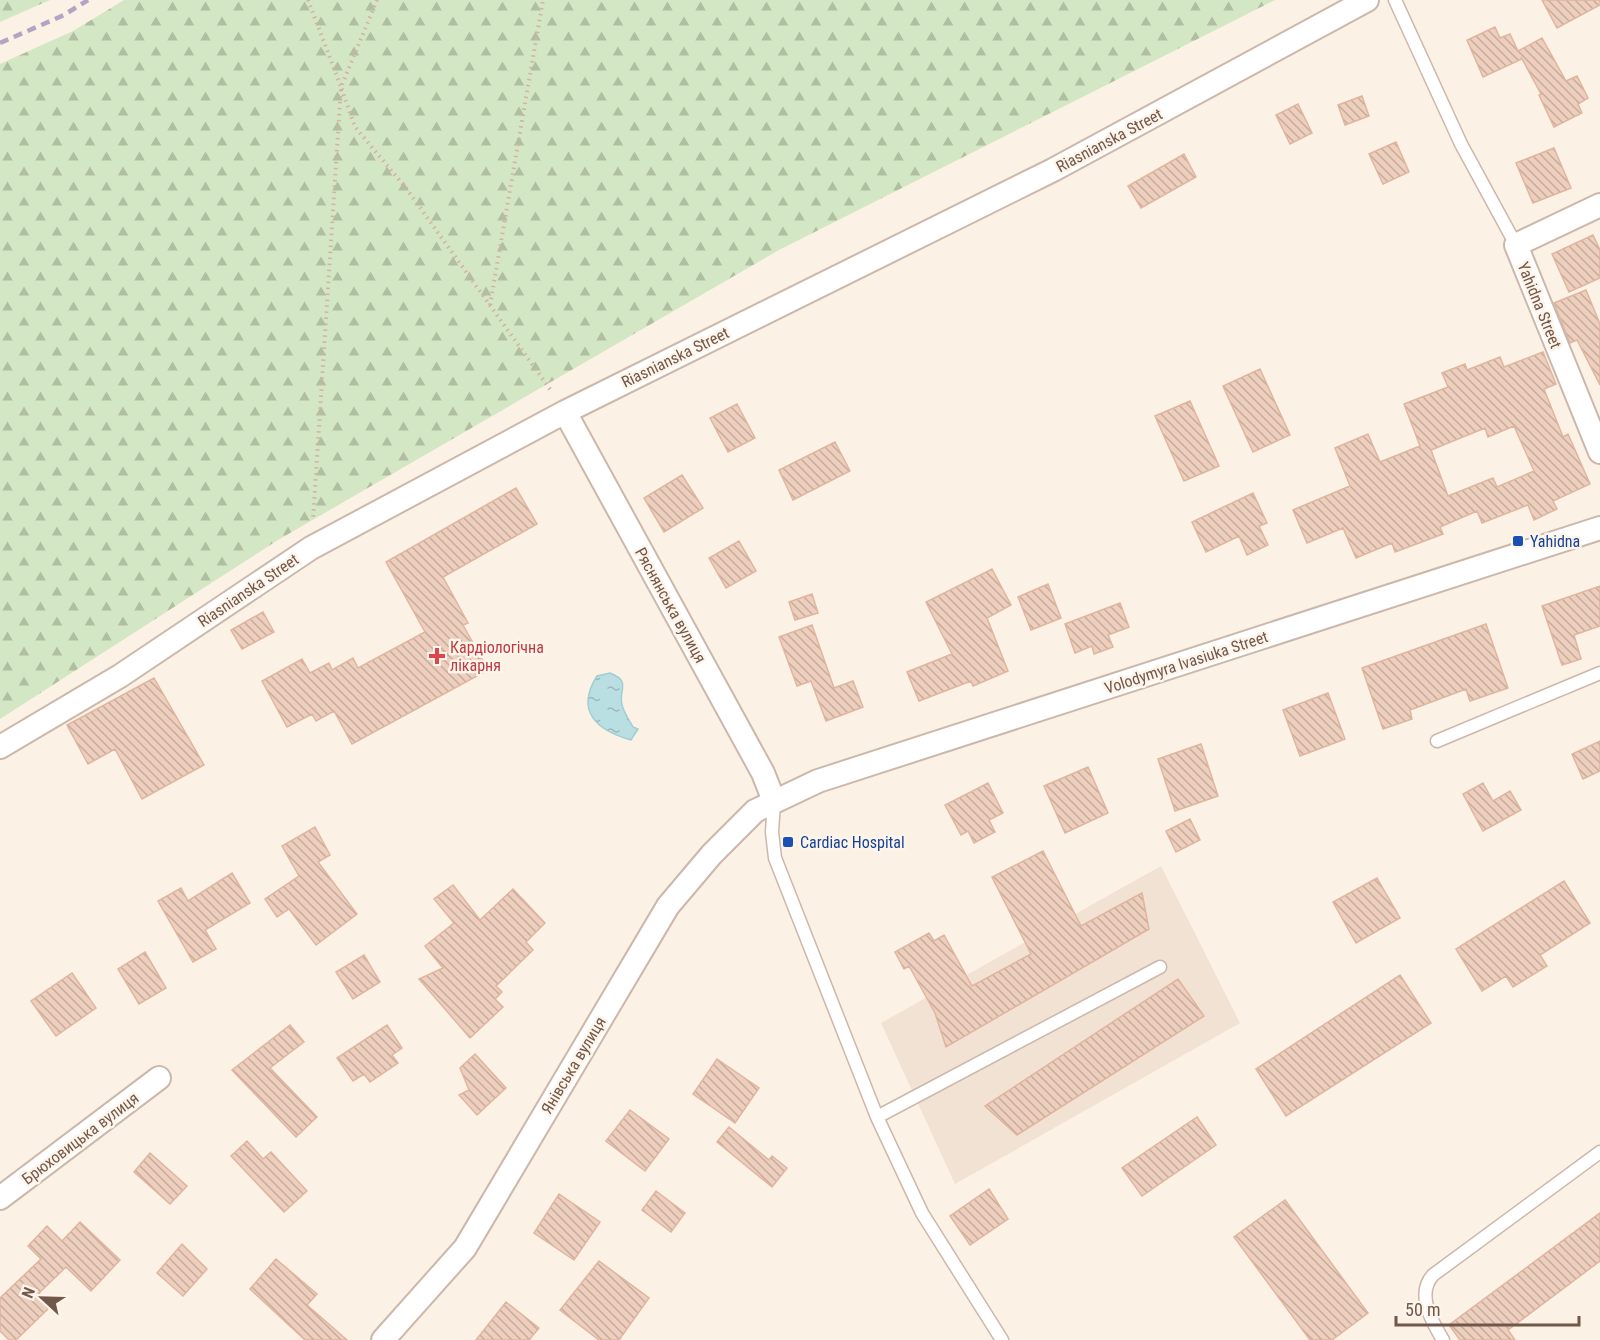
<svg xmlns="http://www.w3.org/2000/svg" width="1600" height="1340" viewBox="0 0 1600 1340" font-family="'Roboto Condensed',sans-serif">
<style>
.residential{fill:#f2e2d3}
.forest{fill:url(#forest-firs)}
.water{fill:url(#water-ripples);stroke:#a1ced4;stroke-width:1.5}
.building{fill:url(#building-back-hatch);stroke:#e0b59f;stroke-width:1.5;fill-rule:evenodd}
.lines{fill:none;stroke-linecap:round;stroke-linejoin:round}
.lane-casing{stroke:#ccb8ab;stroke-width:15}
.street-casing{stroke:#ccb8ab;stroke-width:26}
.path{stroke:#d3b2a1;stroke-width:4;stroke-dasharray:1.5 4.5;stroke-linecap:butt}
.lane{stroke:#fff;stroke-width:12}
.street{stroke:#fff;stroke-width:22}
.rail{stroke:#b3a4c3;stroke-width:4.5;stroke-dasharray:9 6;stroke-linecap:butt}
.transit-dot{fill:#1a4fb4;stroke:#fef5ea;stroke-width:2}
.health-dot{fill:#e0444e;stroke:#fef5ea;stroke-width:2}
.labels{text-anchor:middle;stroke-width:5;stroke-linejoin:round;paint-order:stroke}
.street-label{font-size:16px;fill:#72574b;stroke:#fef5ea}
.transit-label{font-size:16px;fill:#164399;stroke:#fef5ea;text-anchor:start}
.health-label{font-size:16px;fill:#be3a42;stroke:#fef5ea;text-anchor:start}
</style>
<defs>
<pattern id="forest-firs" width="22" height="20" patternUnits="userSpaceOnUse" patternTransform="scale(1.5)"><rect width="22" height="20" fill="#d4e7c4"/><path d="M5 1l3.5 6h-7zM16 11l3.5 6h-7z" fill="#b0bea1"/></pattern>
<pattern id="water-ripples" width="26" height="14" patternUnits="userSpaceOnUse" patternTransform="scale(1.5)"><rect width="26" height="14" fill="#badfe3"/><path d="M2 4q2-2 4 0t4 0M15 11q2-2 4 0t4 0" fill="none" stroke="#9cb8ba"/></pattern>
<pattern id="building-back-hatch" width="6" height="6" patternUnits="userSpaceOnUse" patternTransform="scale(1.5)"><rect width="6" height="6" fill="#eecfbe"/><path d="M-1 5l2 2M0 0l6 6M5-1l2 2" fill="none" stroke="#c5ab9c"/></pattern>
</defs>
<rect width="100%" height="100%" fill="#fbf1e4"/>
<path class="residential" d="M 1161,866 L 1240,1023 L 955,1184 L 881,1023 Z"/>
<path class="forest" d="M 0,0 L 50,0 L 0,22 Z
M 124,0 L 1275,0 L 779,250 L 278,540 L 0,719 L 0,64 L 73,31 Z"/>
<path class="water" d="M 610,673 C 632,682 618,689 622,705 C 624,713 629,720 633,727 L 638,729 L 631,740 C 596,730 575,711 597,676 Z"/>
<path class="building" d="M 1542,0 L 1600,0 L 1600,5 L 1557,28 Z
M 1495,27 L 1500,38 L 1510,34 L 1518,51 L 1542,38 L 1566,81 L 1577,76 L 1588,98 L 1578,104 L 1582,113 L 1554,127 L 1539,95 L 1541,94 L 1521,57 L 1522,59 L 1483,77 L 1467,40 Z
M 1362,96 L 1369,116 L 1345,125 L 1338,105 Z
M 1298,104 L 1312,133 L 1290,144 L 1276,115 Z
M 1396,142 L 1409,172 L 1383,184 L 1369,154 Z
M 1554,148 L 1571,188 L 1533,203 L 1516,163 Z
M 1184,154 L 1196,177 L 1141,208 L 1128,186 Z
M 1593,235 L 1600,250 L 1600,278 L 1569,292 L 1552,254 Z
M 1586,290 L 1600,324 L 1600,385 L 1577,340 L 1570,343 L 1554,303 Z
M 1543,352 L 1556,384 L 1544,389 L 1563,437 L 1568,434 L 1590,484 L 1553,501 L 1557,509 L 1534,520 L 1528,505 L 1482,523 L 1477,511 L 1440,527 L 1443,534 L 1395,552 L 1392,543 L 1356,558 L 1343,528 L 1307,543 L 1293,510 L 1350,486 L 1335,448 L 1368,434 L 1380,462 L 1420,446 L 1404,404 L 1448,387 L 1442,373 L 1465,364 L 1467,370 L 1500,357 L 1504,367 ZM 1514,426 L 1534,471 L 1497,487 L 1493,478 L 1448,496 L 1431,450 L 1485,428 L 1488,437 Z
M 1260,369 L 1290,435 L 1253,452 L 1223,386 Z
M 1190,401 L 1219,466 L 1184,481 L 1155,416 Z
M 737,404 L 755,438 L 728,452 L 710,418 Z
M 835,442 L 850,471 L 793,500 L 779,470 Z
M 682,475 L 703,508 L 664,532 L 644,498 Z
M 516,488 L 537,524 L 443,577 L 468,623 L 463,625 L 488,670 L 352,744 L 334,711 L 316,721 L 312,714 L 287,727 L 262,681 L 302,659 L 310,673 L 329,663 L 332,670 L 353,658 L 358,668 L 425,632 L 386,562 Z
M 1253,493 L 1267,523 L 1259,526 L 1268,545 L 1247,555 L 1239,536 L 1206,552 L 1192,522 Z
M 739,541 L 756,571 L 726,588 L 709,558 Z
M 992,569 L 1011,605 L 987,618 L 1008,671 L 973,686 L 971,681 L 919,701 L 907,672 L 952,654 L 926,602 Z
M 1048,584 L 1061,618 L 1031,630 L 1018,597 Z
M 1600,586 L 1600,626 L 1574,635 L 1581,659 L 1562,665 L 1542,606 Z
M 812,594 L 818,613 L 795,620 L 789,602 Z
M 1120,603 L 1129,627 L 1108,635 L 1113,647 L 1094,654 L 1092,646 L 1075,653 L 1065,624 Z
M 263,612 L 274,632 L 242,649 L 231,630 Z
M 1486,624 L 1508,688 L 1470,701 L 1466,689 L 1410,710 L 1412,719 L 1383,729 L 1362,668 Z
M 812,625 L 834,688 L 853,681 L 863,707 L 826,721 L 811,681 L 797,686 L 779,637 Z
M 154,678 L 204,765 L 142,799 L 115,749 L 88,764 L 67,725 Z
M 1328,693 L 1345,739 L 1300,756 L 1283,710 Z
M 1600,741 L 1600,771 L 1583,779 L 1572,754 Z
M 1201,744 L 1218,796 L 1175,811 L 1158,759 Z
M 1088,767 L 1108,813 L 1065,833 L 1044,786 Z
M 988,783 L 1003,813 L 989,820 L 995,832 L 974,843 L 968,831 L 961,835 L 945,805 Z
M 1483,783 L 1493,801 L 1510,791 L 1521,810 L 1483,831 L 1463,794 Z
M 1190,819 L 1200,840 L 1176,852 L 1166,831 Z
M 315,827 L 330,855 L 318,862 L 357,914 L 316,945 L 289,909 L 277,917 L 265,899 L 299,876 L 282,846 Z
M 1043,851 L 1081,926 L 1142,893 L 1149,929 L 946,1047 L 935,1013 L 909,966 L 904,969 L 895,952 L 929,933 L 934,941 L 944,935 L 972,986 L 1031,954 L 992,877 Z
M 232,873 L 250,903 L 205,930 L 216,949 L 193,962 L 158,901 L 181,888 L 188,901 Z
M 1377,878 L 1400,918 L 1356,943 L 1333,902 Z
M 1564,881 L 1590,923 L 1540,955 L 1547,966 L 1513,987 L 1506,976 L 1482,991 L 1456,949 Z
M 453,885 L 480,920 L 513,889 L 545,923 L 526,942 L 533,950 L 496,986 L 502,992 L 495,999 L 503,1007 L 470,1038 L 419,979 L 443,968 L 425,946 L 454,923 L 434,899 Z
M 145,952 L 166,988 L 139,1004 L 118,969 Z
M 364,955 L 380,982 L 353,999 L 336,972 Z
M 72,973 L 96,1008 L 56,1036 L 31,1001 Z
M 1400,975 L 1431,1023 L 1286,1116 L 1256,1069 Z
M 1178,979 L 1204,1016 L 1017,1135 L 985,1106 Z
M 290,1025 L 304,1042 L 270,1068 L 317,1117 L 296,1137 L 232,1070 Z
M 387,1025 L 402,1048 L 392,1055 L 398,1063 L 370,1082 L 364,1074 L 353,1081 L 337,1058 Z
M 475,1054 L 506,1088 L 477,1115 L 459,1095 L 469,1090 L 460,1068 Z
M 717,1059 L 759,1088 L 735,1123 L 693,1094 Z
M 630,1110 L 669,1139 L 645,1171 L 606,1141 Z
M 1197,1117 L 1216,1145 L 1142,1196 L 1122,1168 Z
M 729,1127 L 769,1160 L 772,1156 L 787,1168 L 772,1187 L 717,1142 Z
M 247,1141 L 263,1159 L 271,1152 L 307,1191 L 284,1212 L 231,1156 Z
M 150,1153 L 187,1186 L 170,1204 L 134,1172 Z
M 989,1189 L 1008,1219 L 970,1245 L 950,1216 Z
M 656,1191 L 685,1213 L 671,1232 L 642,1210 Z
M 559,1194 L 600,1222 L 574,1260 L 534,1233 Z
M 1285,1200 L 1368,1313 L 1332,1340 L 1310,1340 L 1234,1237 Z
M 1600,1213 L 1600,1261 L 1508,1330 L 1515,1340 L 1460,1340 L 1449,1325 Z
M 80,1222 L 120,1260 L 91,1291 L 66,1267 L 39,1293 L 51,1306 L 16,1340 L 9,1340 L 0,1331 L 0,1298 L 41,1259 L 28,1246 L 47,1226 L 62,1241 Z
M 182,1244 L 207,1269 L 183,1296 L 157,1273 Z
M 276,1259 L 317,1294 L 307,1305 L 347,1340 L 305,1340 L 250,1289 Z
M 599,1261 L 649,1298 L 619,1340 L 599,1340 L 560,1310 Z
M 506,1302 L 539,1328 L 529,1340 L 476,1340 Z"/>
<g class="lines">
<g class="lane-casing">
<path id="lane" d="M 1395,0 L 1461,144 L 1516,245
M 1437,741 L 1600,673
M 774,801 L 772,832 L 775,858 L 877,1117 L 922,1213 L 1002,1340
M 877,1117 L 1160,967
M 1443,1340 C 1431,1320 1416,1294 1433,1275 L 1600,1152"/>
</g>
<g class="street-casing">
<path id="street" d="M 1600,205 L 1516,245 L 1600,452
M 565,412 L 763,773 L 774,801
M 0,747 L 120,676 L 311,548 L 565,412 L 1053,170 L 1367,0
M 0,1198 L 159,1078
M 383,1340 L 465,1248 L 668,906 L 712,854 L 755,811 L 818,781 L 1600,528"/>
</g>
<path class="path" d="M 308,0 L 341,87 L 313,520
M 377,0 L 341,87 L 355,127 L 406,188 L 552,392
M 490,305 L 543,0"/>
<use href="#lane" class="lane"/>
<use href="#street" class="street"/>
<path class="rail" d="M 0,43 L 64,15 L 88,0"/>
</g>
<g class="transit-dot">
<rect x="1512" y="535" width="12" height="12" rx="3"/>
<rect x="782" y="836" width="12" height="12" rx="3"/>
</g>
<path class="health-dot" d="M434 647h6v6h6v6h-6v6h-6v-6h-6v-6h6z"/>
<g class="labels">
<g class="street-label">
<text transform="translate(1109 140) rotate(-28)" y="6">Riasnianska Street</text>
<text transform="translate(1540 305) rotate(68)" y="6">Yahidna Street</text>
<text transform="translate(675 357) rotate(-26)" y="6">Riasnianska Street</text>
<text transform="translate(248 590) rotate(-34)" y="6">Riasnianska Street</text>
<text transform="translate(671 605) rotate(61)" y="6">Ряснянська вулиця</text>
<text transform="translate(1186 662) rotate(-18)" y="6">Volodymyra Ivasiuka Street</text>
<text transform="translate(573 1065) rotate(-59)" y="6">Янівська вулиця</text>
<text transform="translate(80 1138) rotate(-37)" y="6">Брюховицька вулиця</text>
</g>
<g class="transit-label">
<text x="1530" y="547">Yahidna</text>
<text x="800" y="848">Cardiac Hospital</text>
</g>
<g class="health-label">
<text x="450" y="653">Кардіологічна<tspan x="450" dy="18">лікарня</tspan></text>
</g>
</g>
<g transform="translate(42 1298) rotate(292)" stroke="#fef5ea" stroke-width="4.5" paint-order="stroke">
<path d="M0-4.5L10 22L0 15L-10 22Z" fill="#72574b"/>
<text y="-9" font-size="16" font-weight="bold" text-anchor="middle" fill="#72574b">N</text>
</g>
<path d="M1396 1316v9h183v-9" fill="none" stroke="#72574b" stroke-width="3"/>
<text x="1405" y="1316" font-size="18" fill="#72574b" stroke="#fef5ea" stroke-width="4.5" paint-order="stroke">50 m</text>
</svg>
